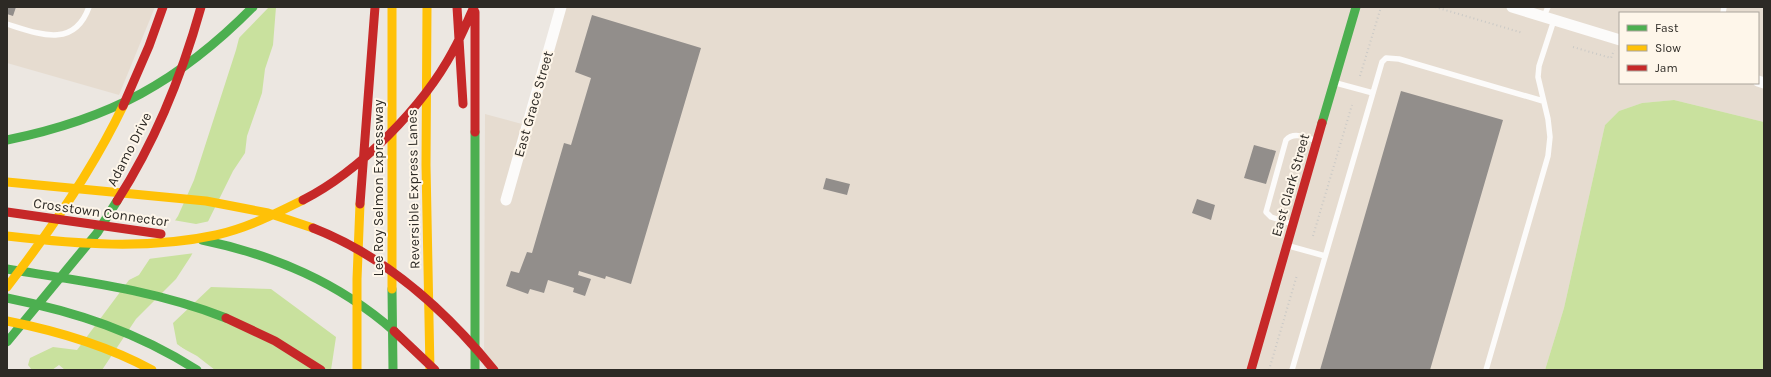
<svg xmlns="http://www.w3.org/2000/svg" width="1771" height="377" viewBox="0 0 1771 377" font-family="Karla,sans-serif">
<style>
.built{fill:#e6dcd0;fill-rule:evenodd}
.water{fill:#c9e19e}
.pier{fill:#ece7e1}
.building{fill:#928e8b}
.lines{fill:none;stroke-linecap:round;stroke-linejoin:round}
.path{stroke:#cac9c6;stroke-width:2;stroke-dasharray:1 3;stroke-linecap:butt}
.lane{stroke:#fcfbfa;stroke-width:5.5}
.street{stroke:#fcfbfa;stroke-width:11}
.fast{stroke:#4caf50;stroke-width:9}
.slow{stroke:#ffc107;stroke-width:9}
.jam{stroke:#c62828;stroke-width:9}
.labels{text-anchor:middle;stroke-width:4;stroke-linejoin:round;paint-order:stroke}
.street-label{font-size:14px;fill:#2d2a25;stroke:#fef6ea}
</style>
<rect width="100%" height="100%" fill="#ece7e1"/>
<path class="built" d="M 7,7 L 155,7 L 119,95 L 7,63 Z
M 561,7 L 1764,7 L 1764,122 L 1674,100 L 1642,103 L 1619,111 L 1605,125 L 1564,308 L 1545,370 L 484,370 L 485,114 L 522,124 ZM 1620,13 L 1758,13 L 1758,83 L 1620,83 Z"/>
<path class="water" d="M 247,7 L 276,7 L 273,45 L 265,69 L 262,93 L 247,136 L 245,153 L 233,171 L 191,256 L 176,279 L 136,319 L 102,370 L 65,370 L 59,365 L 52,370 L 32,370 L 28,365 L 30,358 L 53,347 L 77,350 L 129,280 L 139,275 L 178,216 L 194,180 L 236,50 Z
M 1674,100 L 1764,122 L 1764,370 L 1545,370 L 1564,308 L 1605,125 L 1619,111 L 1642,103 Z
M 211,287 L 271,289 L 336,337 L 331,370 L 212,370 L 177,344 L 173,323 Z"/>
<path class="pier" d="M 245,7 L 269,7 L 236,41 Z
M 173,220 L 196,224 L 210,221 L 195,253 L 148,259 Z
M 175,344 L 197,356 L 215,370 L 208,370 Z"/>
<path class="building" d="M 7,7 L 16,7 L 13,16 L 7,14 Z
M 592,15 L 701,48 L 631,284 L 606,276 L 605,279 L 579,271 L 578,275 L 591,279 L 585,296 L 573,292 L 574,288 L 548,280 L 544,293 L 530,289 L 528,294 L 506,286 L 511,271 L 519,273 L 527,252 L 532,253 L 564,143 L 571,145 L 591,78 L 575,72 Z
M 1401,91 L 1503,120 L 1430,370 L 1320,370 Z
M 1254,145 L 1276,151 L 1266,184 L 1244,178 Z
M 826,178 L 850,184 L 847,195 L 823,189 Z
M 1197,199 L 1215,205 L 1211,220 L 1192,213 Z"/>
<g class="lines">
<path class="path" d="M 1435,7 L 1523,33
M 1573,47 L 1611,58 L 1614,50
M 1360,76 L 1381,7
M 1313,236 L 1352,105
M 1269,370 L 1297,275"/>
<path class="lane" d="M 1723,13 L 1724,7
M 1544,16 L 1548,7
M 7,24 C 39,34 74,49 89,7
M 1336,83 L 1373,93
M 1292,224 L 1271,217 L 1266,212 L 1286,140 C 1294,131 1307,138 1317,141
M 1289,246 L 1325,256
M 1292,370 L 1382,62 L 1386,58 L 1399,59 L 1543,101
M 1486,370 L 1548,156 L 1550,137 L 1548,119 L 1538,77 L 1539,66 L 1554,20"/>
<path class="street" d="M 1512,7 L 1620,40
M 1758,81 L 1764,83
M 506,200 L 561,7"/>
<path class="fast" d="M 1322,123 L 1356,7
M 475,132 L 475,370
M 7,140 C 110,119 179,82 253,7
M 202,240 C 274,255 338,282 394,331
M 7,269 C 81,281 156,290 226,318
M 392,289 L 393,370
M 7,298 C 77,312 137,332 197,370
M 7,342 L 97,233 L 117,201"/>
<path class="slow" d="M 392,7 L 392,289
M 427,7 L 426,165 L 430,370
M 7,182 L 206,201 L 268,213 L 313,228
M 7,236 C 77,244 147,250 216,235 C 247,228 275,214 303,200
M 7,287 C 51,230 92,171 123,106
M 7,321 C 58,331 106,345 152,370
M 357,370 L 357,279 L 360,204"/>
<path class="jam" d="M 457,7 L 463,104
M 475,12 L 475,132
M 123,106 L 149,46 L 163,7
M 303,200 C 360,171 423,107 453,51 C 461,37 467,22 474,7
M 117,201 C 155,142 182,75 201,7
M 360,204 L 375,7
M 7,212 L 161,234
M 313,228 C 385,256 446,311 494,370
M 226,318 L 275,341 L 321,370
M 394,331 L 435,370
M 1251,370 L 1322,123"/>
</g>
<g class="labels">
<g class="street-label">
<text transform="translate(533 104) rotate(-74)" y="5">East Grace Street</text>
<text transform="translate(129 149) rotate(-63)" y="5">Adamo Drive</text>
<text transform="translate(1290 185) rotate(-74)" y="5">East Clark Street</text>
<text transform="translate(378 188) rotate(-90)" y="5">Lee Roy Selmon Expressway</text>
<text transform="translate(413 189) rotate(-91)" y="5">Reversible Express Lanes</text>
<text transform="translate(101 212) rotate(8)" y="5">Crosstown Connector</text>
</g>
</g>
<rect width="1771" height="377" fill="none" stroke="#2d2a25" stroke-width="16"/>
<rect x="1619" y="12" width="140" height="72" fill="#fef6ea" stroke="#aaa49b"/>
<rect x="1627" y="25" width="20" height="6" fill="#4caf50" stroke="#aaa49b"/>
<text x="1655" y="32" font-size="12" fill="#2d2a25">Fast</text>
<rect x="1627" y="45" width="20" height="6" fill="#ffc107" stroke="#aaa49b"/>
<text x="1655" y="52" font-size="12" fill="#2d2a25">Slow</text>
<rect x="1627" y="65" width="20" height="6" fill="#c62828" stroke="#aaa49b"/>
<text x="1655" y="72" font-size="12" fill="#2d2a25">Jam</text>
</svg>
